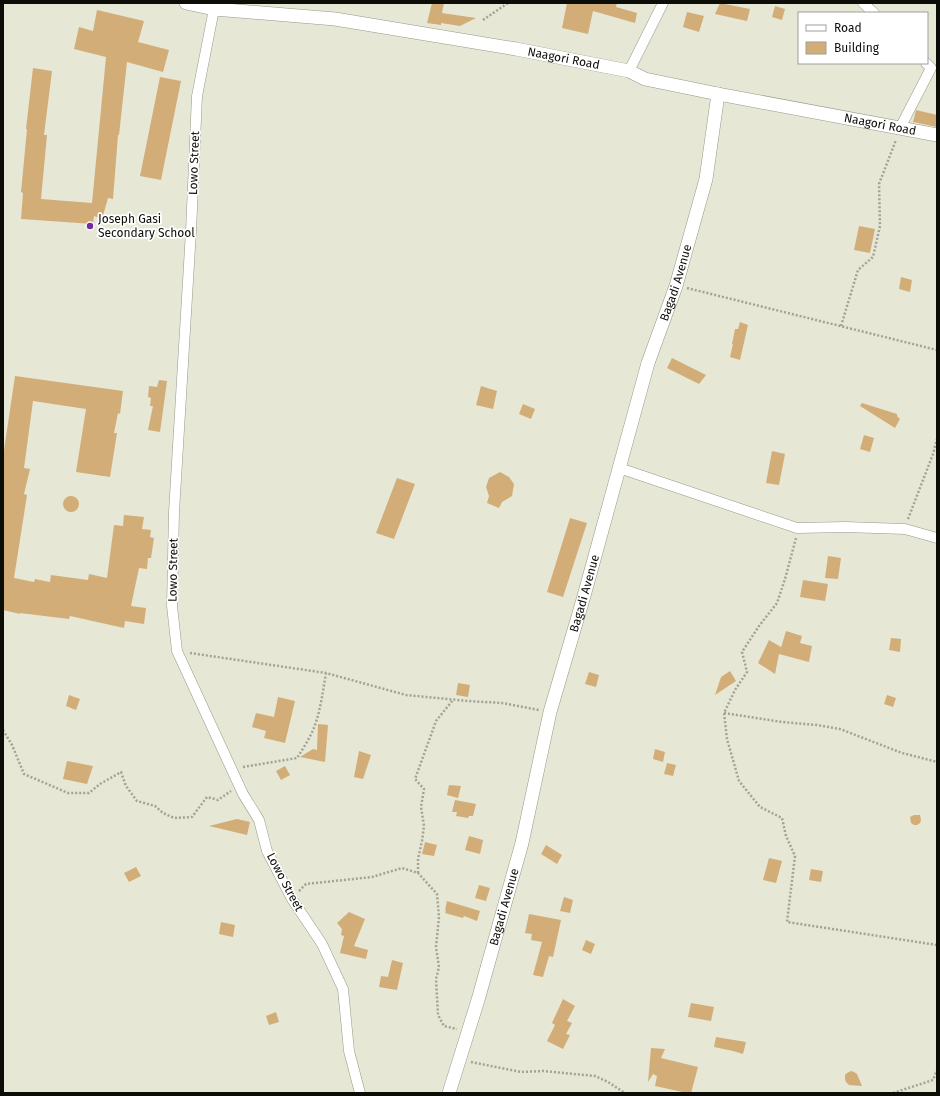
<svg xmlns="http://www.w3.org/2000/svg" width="940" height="1096" viewBox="0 0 940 1096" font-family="'Fira Sans',sans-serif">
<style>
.building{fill:#d2ad78}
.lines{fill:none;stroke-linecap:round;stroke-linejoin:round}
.minor-casing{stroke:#979887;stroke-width:11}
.tertiary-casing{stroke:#979887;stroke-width:14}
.path{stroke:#a3a395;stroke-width:2.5;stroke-dasharray:2 2;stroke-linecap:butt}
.minor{stroke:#fff;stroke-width:10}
.tertiary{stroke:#fff;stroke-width:13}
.poi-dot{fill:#6e2fa4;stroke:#fff;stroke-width:1.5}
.labels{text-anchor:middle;stroke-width:3.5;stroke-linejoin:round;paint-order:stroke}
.street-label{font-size:12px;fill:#0d0d08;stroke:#fff}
.poi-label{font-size:12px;fill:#0d0d08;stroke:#fff;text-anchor:start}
</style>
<rect width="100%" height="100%" fill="#e7e7d6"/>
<path class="building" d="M 432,3 L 444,3 L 442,13 L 476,18 L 460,26 L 441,23 L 441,25 L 427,23 Z
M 567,3 L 617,3 L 616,7 L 637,13 L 635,23 L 593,11 L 588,34 L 562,28 Z
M 720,3 L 750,9 L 747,21 L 715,14 Z
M 775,6 L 785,9 L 782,20 L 772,17 Z
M 97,10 L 144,21 L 138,42 L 169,50 L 163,72 L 127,62 L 119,135 L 118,135 L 113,199 L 108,198 L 102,219 L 94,216 L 93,224 L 21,219 L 23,193 L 21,192 L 27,129 L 26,129 L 33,68 L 52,71 L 44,135 L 47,135 L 41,199 L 92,203 L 106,57 L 74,49 L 79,27 L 93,31 Z
M 687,12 L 704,16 L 699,32 L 683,27 Z
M 160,77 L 181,81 L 161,180 L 140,176 Z
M 916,110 L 937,115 L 937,127 L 913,122 Z
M 859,226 L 875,229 L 870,253 L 854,250 Z
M 901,277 L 912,280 L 910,292 L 899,289 Z
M 740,322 L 748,325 L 740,360 L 730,357 L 733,344 L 732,344 L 735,329 L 738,329 Z
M 672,358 L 706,375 L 699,384 L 667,368 Z
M 15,376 L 123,391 L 120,414 L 118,413 L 114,433 L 117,433 L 110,477 L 76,472 L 86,409 L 33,401 L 24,468 L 30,469 L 24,494 L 27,495 L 14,578 L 34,582 L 35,579 L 50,582 L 51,575 L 88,580 L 89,574 L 107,578 L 114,525 L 123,526 L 124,515 L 144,517 L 142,529 L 151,530 L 150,537 L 154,538 L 151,558 L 148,558 L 147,569 L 139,568 L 131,606 L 146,608 L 144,624 L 125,621 L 124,628 L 70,616 L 69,619 L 20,613 L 20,614 L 3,610 L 3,457 Z
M 159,380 L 167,381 L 160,432 L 148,430 L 153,406 L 150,406 L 151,398 L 148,397 L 149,386 L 157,387 Z
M 481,386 L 497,391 L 493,409 L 476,405 Z
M 862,403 L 897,414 L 897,416 L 900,419 L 895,428 L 860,406 Z
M 523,404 L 535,409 L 531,419 L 519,414 Z
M 864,435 L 874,438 L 870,452 L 860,449 Z
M 772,451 L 785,454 L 779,485 L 766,483 Z
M 500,472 L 509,477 L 514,484 L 512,496 L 502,502 L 499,508 L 487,503 L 489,496 L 486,487 L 489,478 Z
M 397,478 L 415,484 L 394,539 L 376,533 Z
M63 504a8 8 0 1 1 16 0a8 8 0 1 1-16 0Z
M 570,518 L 587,523 L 563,597 L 547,592 Z
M 828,556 L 841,558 L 838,579 L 825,578 Z
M 803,580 L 828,584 L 825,601 L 800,597 Z
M 786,631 L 802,636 L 800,643 L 812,646 L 809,662 L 779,654 L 775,674 L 758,663 L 769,640 L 781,647 L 780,651 Z
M 891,638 L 901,639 L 900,652 L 889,650 Z
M 730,671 L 736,681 L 715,695 L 721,677 Z
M 589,672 L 599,675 L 596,687 L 585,684 Z
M 458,683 L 470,685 L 468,697 L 456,695 Z
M 69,695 L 80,699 L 76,710 L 66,706 Z
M 887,695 L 896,698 L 893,707 L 884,704 Z
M 278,697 L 295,701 L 285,743 L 264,738 L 266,731 L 252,727 L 256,713 L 274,717 Z
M 318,724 L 328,725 L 325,762 L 300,757 L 313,749 L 317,750 Z
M 655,749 L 665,752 L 663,762 L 653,759 Z
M 359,751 L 371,755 L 363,779 L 354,777 Z
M 67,761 L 93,766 L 87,784 L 63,779 Z
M 667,763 L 676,765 L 673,776 L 664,774 Z
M 285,766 L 290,775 L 281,780 L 276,771 Z
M 449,785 L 461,786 L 458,798 L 447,795 Z
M 455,800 L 476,804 L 473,816 L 469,816 L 468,818 L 456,816 L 457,812 L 452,812 Z
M 914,815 L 920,815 L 921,820 L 920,823 L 917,825 L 914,825 L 911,823 L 910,817 Z
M 237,819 L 250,822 L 247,835 L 209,826 Z
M 469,836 L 483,840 L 480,854 L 465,850 Z
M 425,842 L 437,845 L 434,856 L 422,854 Z
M 546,845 L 562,855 L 557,864 L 541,854 Z
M 769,858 L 782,861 L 776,883 L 763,880 Z
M 136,867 L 141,876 L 129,882 L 124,873 Z
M 811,869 L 823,871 L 821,882 L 809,880 Z
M 479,885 L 490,888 L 486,901 L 475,898 Z
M 564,897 L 573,900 L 570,913 L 560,911 Z
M 447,901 L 480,911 L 477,921 L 464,916 L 463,918 L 445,913 L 446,910 L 445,910 Z
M 349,912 L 365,919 L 354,946 L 368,950 L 366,959 L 340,953 L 344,936 L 341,935 L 342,929 L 337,923 Z
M 529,914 L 561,920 L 553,957 L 549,956 L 543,977 L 533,975 L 542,942 L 531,940 L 532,934 L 525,933 Z
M 221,922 L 235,925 L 233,937 L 219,934 Z
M 586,940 L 595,944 L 591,954 L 582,950 Z
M 392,960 L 403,963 L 397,990 L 379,987 L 381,976 L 388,977 Z
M 563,999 L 575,1006 L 567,1021 L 572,1023 L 566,1034 L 570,1035 L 563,1049 L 547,1041 L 555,1025 L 552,1023 Z
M 691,1003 L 714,1007 L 711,1021 L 688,1017 Z
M 276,1012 L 279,1022 L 269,1025 L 266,1016 Z
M 716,1037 L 746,1042 L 743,1054 L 733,1051 L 714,1047 Z
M 651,1048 L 665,1049 L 661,1058 L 698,1067 L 691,1093 L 687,1093 L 655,1086 L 657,1076 L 653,1074 L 648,1082 Z
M 851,1071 L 854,1072 L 857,1074 L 862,1086 L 849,1085 L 846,1082 L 845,1079 L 845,1075 L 847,1073 Z"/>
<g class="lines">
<g class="minor-casing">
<path id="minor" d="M 863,3 L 874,13
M 214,9 L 197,96 L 191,231 L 174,512 L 172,606 L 177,651 L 243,794 L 259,820 L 267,851 L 292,899 L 322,944 L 343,989 L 349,1051 L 360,1093
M 629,71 L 663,3
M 900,128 L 931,68 L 926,63
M 619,468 L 797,528 L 845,527 L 905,529 L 937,538"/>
</g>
<g class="tertiary-casing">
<g id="tertiary">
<path id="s1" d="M 186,3 L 214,9 L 335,19 L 516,49 L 629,71 L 645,79 L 718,94 L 937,135"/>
<path id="s2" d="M 449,1093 L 478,1000 L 522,843 L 550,712 L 584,596 L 648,363 L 676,286 L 706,179 L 718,94"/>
</g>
</g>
<path class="path" d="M 483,20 L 508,3
M 687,288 L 937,350
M 841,326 L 858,270 L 873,257 L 880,226 L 879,184 L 896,140
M 908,519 L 933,454 L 937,439
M 796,538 L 785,579 L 777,603 L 759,626 L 742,652 L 747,672 L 735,690 L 724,713 L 727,739 L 739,781 L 760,807 L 782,818 L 786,836 L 795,856 L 787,922 L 937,945
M 190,653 L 326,673 L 406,695 L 468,701 L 502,703 L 539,710
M 724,713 L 782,722 L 817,725 L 840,729 L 902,753 L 937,762
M 3,730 L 12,745 L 24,774 L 68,793 L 89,793 L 100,784 L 121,772 L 126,786 L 137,801 L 155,806 L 163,813 L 174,818 L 192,817 L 207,797 L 218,800 L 231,791
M 243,767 L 297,758 C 304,747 312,735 316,722 C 321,707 323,690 326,673
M 418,873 L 418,859 L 422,841 L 424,826 L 421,807 L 424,789 L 415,779 L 436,721 L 453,700
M 299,891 L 306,884 L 372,877 L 402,868 L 418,873 L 437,894 L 439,917 L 436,947 L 439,967 L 436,979 L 438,1015 L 444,1026 L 457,1029
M 471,1062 L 521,1072 L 543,1071 L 595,1076 L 608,1082 L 625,1093
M 893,1093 L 933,1080 L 937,1070"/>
<use href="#minor" class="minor"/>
<use href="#tertiary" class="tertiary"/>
</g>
<circle class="poi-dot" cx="90" cy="226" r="4"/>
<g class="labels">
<g class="street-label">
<text dy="4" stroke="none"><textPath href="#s1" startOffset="382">Naagori Road</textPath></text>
<text dy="4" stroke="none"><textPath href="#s1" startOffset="706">Naagori Road</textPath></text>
<text transform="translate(194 163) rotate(-88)" y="4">Lowo Street</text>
<text dy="4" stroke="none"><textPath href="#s2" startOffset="842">Bagadi Avenue</textPath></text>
<text transform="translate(173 570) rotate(-89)" y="4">Lowo Street</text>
<text dy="4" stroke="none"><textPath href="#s2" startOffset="518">Bagadi Avenue</textPath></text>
<text transform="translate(285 882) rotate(62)" y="4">Lowo Street</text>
<text dy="4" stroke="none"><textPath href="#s2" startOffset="194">Bagadi Avenue</textPath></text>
</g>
<g class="poi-label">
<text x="98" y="223">Joseph Gasi<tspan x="98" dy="14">Secondary School</tspan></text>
</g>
</g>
<rect width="940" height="1096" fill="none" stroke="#0d0d08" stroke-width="8"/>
<rect x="798" y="12" width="130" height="52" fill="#ffffff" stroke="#9e9e9c"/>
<rect x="806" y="25" width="20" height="6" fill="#ffffff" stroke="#9e9e9c"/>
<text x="834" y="32" font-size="12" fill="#0d0d08">Road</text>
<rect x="806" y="42" width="20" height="12" fill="#d2ad78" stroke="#9e9e9c"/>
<text x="834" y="52" font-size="12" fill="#0d0d08">Building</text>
</svg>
